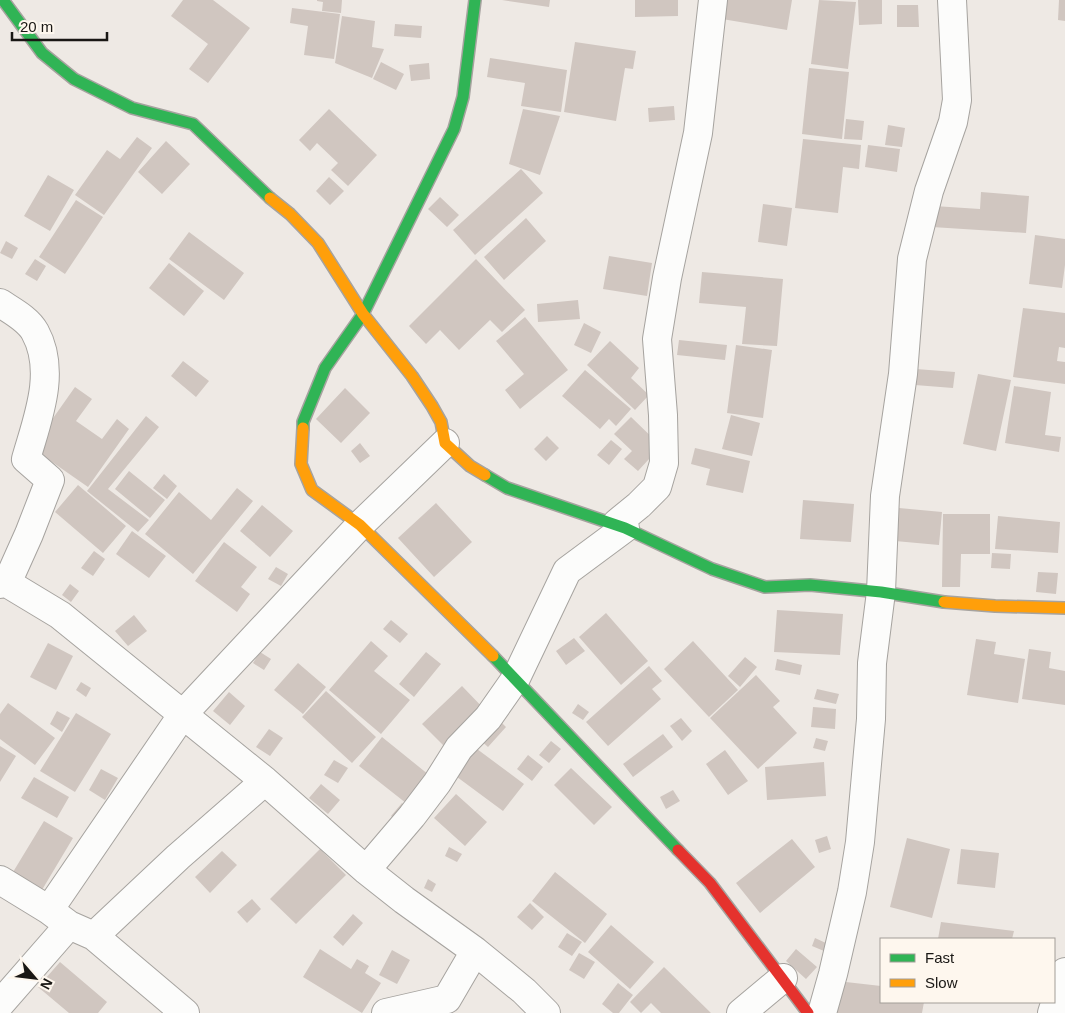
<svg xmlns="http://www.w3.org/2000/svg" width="1065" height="1013" viewBox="0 0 1065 1013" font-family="Helvetica,sans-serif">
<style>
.building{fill:#d0c6c0}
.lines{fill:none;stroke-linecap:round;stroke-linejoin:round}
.street-casing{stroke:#a6a39f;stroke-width:30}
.fast-casing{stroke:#a6a39f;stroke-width:14}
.slow-casing{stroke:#a6a39f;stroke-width:14}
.jam-casing{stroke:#a6a39f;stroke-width:14}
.street{stroke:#fcfcfb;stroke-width:28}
.fast{stroke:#30b455;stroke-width:11}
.slow{stroke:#ff9f0a;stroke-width:11}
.jam{stroke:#e5322d;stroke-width:11}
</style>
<rect width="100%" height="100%" fill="#eee9e4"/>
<path class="building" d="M 183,0 L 213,0 L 250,28 L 208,83 L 189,69 L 208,44 L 171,16 Z
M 317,0 L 342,0 L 341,13 L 322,11 L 323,2 L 317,1 Z
M 502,0 L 550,0 L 549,7 Z
M 635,0 L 678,0 L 678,16 L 635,17 Z
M 719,0 L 792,0 L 787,30 L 716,18 Z
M 819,0 L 856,2 L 848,69 L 811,64 Z
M 858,0 L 882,0 L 882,24 L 859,25 Z
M 1059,0 L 1065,0 L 1065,21 L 1058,20 Z
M 897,5 L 918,5 L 919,27 L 897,27 Z
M 292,8 L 340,14 L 334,59 L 304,55 L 308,26 L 290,23 Z
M 342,16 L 375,21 L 372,47 L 384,49 L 372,78 L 335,63 Z
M 395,24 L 422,26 L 421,38 L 394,36 Z
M 575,42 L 636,51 L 633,69 L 625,68 L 616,121 L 564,112 Z
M 490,58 L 567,70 L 561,112 L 521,106 L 525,83 L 487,77 Z
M 381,62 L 404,74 L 396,90 L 373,79 Z
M 429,63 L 430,79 L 411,81 L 409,65 Z
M 809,68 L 849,72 L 842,139 L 802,134 Z
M 674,106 L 675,120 L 649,122 L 648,108 Z
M 329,109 L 377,155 L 348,186 L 331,170 L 338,163 L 317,143 L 310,151 L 299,140 Z
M 523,109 L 560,116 L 540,175 L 509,164 Z
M 846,119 L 864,121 L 862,140 L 844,139 Z
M 888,125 L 905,128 L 902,147 L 885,145 Z
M 137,137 L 152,148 L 104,215 L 75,195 L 107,150 L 120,159 Z
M 803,139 L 861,145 L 859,169 L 843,167 L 838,213 L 795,208 Z
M 166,141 L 190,164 L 162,194 L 138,172 Z
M 868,145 L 900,149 L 897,172 L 865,167 Z
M 521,169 L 543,193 L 475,255 L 453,230 Z
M 48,175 L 74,190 L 50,231 L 24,216 Z
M 329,177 L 344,191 L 330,205 L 316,191 Z
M 981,192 L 1029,196 L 1026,233 L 932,227 L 934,206 L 980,209 Z
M 440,197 L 459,215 L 447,227 L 428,209 Z
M 76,200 L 103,217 L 65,274 L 39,257 Z
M 763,204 L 792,208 L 787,246 L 758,242 Z
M 526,218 L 546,241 L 504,280 L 484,257 Z
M 189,232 L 244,273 L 224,300 L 169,259 Z
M 1035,235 L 1065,239 L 1065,265 L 1062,288 L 1029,284 Z
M 6,241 L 18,248 L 12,259 L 0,253 Z
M 609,256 L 652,263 L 647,296 L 603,289 Z
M 35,259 L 46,266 L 37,281 L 25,274 Z
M 476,259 L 525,310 L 502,332 L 490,320 L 459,350 L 440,330 L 426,344 L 409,326 Z
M 169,263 L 204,291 L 184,316 L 149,288 Z
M 702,272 L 783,279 L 777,346 L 742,344 L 746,307 L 699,303 Z
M 578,300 L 580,319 L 538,322 L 537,304 Z
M 1023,308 L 1065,313 L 1065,348 L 1059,347 L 1057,361 L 1065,362 L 1065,384 L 1013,377 Z
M 525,317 L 568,370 L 520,409 L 505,390 L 524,374 L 496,341 Z
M 584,323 L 601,332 L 591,353 L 574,345 Z
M 679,340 L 727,345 L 725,360 L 677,355 Z
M 610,341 L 639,368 L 631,378 L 649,395 L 635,410 L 587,365 Z
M 736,345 L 772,350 L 763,418 L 727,413 Z
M 183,361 L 209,381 L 196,397 L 171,376 Z
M 916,369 L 955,372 L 953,388 L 915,385 Z
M 585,370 L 631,409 L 616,426 L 609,419 L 600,429 L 562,396 Z
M 978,374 L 1011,380 L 996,451 L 963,444 Z
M 1014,386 L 1051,392 L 1045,435 L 1061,437 L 1059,452 L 1005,443 Z
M 75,387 L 92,399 L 76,421 L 102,439 L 117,419 L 129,429 L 88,487 L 32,448 Z
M 345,388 L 370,413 L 341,443 L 316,419 Z
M 731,415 L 760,423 L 752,456 L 722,449 Z
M 146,416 L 159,427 L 108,489 L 149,520 L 138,532 L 87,491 Z
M 631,417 L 661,446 L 638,471 L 624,459 L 632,451 L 614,434 Z
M 547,436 L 559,448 L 546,461 L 534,449 Z
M 611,440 L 622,449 L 609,465 L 597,455 Z
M 360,443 L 370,456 L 360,463 L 351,451 Z
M 695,448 L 750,461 L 743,493 L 706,485 L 710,469 L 691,464 Z
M 129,471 L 165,500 L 150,518 L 115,489 Z
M 164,474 L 177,486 L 167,499 L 153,488 Z
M 78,485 L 126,526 L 103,553 L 55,512 Z
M 237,488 L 253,501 L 193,574 L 145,534 L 179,492 L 211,520 Z
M 803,500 L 854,504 L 851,542 L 800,539 Z
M 436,503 L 472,542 L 434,577 L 398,538 Z
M 262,505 L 293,531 L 270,557 L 240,531 Z
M 899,508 L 942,512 L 939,545 L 895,541 Z
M 943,514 L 990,514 L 990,554 L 961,554 L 960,587 L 942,587 Z
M 998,516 L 1060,522 L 1058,553 L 995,549 Z
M 132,531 L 166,556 L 149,578 L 116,554 Z
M 224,542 L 257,567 L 241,587 L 250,594 L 237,612 L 195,581 Z
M 94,551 L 105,559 L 93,576 L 81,568 Z
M 992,553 L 1011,554 L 1010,569 L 991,568 Z
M 276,567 L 288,574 L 281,586 L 268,579 Z
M 1038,572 L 1058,573 L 1056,594 L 1036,592 Z
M 70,584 L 79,591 L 71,602 L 62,595 Z
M 777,610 L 843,614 L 840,655 L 774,652 Z
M 606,613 L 648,661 L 621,685 L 579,637 Z
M 134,615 L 147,631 L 128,646 L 115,631 Z
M 391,620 L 408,634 L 400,643 L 383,629 Z
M 574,638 L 585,651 L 566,665 L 556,651 Z
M 976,639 L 996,642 L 994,654 L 1025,659 L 1018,703 L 967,695 Z
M 371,641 L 388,656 L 374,671 L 410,700 L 381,734 L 329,690 Z
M 693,641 L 738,690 L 709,717 L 664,669 Z
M 48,643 L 73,656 L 56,690 L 30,677 Z
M 1029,649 L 1051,652 L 1049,668 L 1065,671 L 1065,705 L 1022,699 Z
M 260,652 L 271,659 L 264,670 L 253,663 Z
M 426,652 L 441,664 L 414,697 L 399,684 Z
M 745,657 L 757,667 L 740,687 L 728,676 Z
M 777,659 L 802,665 L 800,675 L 775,670 Z
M 298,663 L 326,687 L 303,714 L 274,690 Z
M 649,666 L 662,681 L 652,689 L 661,699 L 608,746 L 586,722 Z
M 756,675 L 780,701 L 773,707 L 797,733 L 758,769 L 710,718 Z
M 81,682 L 91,688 L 86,697 L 76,690 Z
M 462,686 L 488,713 L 449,751 L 422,724 Z
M 817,689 L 839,694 L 836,704 L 814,699 Z
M 326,691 L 376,737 L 352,763 L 302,717 Z
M 229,692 L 245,706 L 230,725 L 213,711 Z
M 8,703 L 55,738 L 35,765 L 0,739 L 0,714 Z
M 578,704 L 589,712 L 583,720 L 572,713 Z
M 813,707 L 836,709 L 835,729 L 811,727 Z
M 57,711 L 70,718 L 62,732 L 50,724 Z
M 76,713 L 111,734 L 75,792 L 40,771 Z
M 496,717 L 506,727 L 488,747 L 477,737 Z
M 681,718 L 692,731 L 682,741 L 670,726 Z
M 269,729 L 283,738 L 270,756 L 256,747 Z
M 663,734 L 673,747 L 633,777 L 623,764 Z
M 382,737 L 434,779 L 411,807 L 359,766 Z
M 816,738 L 828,741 L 825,751 L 813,748 Z
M 551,741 L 561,749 L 549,763 L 539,755 Z
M 0,746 L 16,756 L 0,782 Z
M 473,746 L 524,784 L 503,811 L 453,774 Z
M 725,750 L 748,781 L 728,795 L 706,764 Z
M 528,755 L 543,767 L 532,781 L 517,769 Z
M 334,760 L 348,768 L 338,783 L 324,775 Z
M 824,762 L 826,796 L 767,800 L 765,767 Z
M 571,768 L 612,807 L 594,825 L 554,785 Z
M 101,769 L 118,778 L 105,800 L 89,790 Z
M 34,777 L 69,797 L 57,818 L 21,798 Z
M 321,784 L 340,800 L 328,814 L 309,798 Z
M 673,790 L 680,801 L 666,809 L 660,797 Z
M 456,794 L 487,822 L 465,846 L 434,818 Z
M 402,803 L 409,809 L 398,822 L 391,816 Z
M 44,821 L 73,838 L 39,895 L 10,877 Z
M 827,836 L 831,849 L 819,853 L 815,840 Z
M 907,838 L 950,849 L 932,918 L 890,907 Z
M 792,839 L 815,867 L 760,913 L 736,883 Z
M 449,847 L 462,854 L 457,862 L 445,856 Z
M 320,849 L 346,875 L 296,924 L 270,899 Z
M 961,849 L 999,853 L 995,888 L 957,884 Z
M 222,851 L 237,865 L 210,893 L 195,877 Z
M 555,872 L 607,914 L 585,943 L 532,901 Z
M 428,879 L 436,884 L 432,892 L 424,888 Z
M 252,899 L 261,909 L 247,923 L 237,912 Z
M 530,903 L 544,917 L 532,930 L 517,917 Z
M 353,914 L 363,923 L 343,946 L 333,937 Z
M 941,922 L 1014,931 L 1012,939 L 938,939 Z
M 611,925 L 654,962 L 630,989 L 588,952 Z
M 567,933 L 582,942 L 572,956 L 558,947 Z
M 815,938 L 828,944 L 824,951 L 812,946 Z
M 320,949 L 351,969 L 357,959 L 369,966 L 365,973 L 381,983 L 362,1013 L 303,977 Z
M 796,949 L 817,967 L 806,979 L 786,961 Z
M 392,950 L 410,960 L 397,984 L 379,975 Z
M 579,953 L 595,962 L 584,979 L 569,970 Z
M 60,962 L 107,1002 L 98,1013 L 69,1013 L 38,987 Z
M 664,967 L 711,1013 L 661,1013 L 651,1003 L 641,1013 L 630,1002 Z
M 837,981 L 881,986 L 881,1002 L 924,1002 L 922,1013 L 833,1013 Z
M 618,983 L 633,995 L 619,1013 L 613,1013 L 602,1004 Z"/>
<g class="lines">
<g class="street-casing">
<path id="street" d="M 0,303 C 12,311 28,319 35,332 C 57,372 37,420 26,459 L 50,480 L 29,534 L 7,583
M 0,584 L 7,583 L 60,615 L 265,781 L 366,870 L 404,900 L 475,951 L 524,991 L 546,1013
M 366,870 L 412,816 L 437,783 L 459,748 L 488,718 L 516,678 L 567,571 L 625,528 L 617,523 L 639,505 L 657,487 L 664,463 L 663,415 L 657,339 L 667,278 L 698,133 L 713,0
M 0,880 L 49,910 L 69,925 L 94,936 L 185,1013
M 49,910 L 183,714 L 360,525 L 445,443
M 94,936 L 178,857 L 265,781
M 0,1004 L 69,925
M 386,1013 L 447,999 L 475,951
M 741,1013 L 783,978
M 822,1013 L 833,974 L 852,892 L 860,842 L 871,719 L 872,663 L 881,592 L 885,496 L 903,374 L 912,259 L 929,191 L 953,122 L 957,100 L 952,0
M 1052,1013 L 1065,972"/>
</g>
<g class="fast-casing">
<path id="fast" d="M 3,0 L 42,53 L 74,79 L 132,108 L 193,124 L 270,198
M 303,428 L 303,422 L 325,368 L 363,314 L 454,129 L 463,97 L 475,0
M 485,475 L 507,488 L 625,528 L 712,569 L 765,587 L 810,585 L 881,592 L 944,602
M 493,656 L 678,850"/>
</g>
<g class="slow-casing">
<path id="slow" d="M 270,198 L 290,214 L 318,243 L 363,314 L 412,376 L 432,406 L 441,422 L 445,443 L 470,466 L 485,475
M 303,428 L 301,464 L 312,490 L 360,525 L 493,656
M 944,602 L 995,606 L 1065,608"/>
</g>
<g class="jam-casing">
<path id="jam" d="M 678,850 L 710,883 L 808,1013"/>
</g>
<use href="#street" class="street"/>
<use href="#fast" class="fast"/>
<use href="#slow" class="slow"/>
<use href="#jam" class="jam"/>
</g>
<rect x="880" y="938" width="175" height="65" fill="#fef7ee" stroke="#a29d97"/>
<rect x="890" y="954" width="25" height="8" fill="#30b455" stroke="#a29d97"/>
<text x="925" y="963" font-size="15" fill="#191714">Fast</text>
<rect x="890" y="979" width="25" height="8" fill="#ff9f0a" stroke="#a29d97"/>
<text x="925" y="988" font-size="15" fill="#191714">Slow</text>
<g transform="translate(35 978) rotate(118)" stroke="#fef7ee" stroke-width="4" paint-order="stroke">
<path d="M0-4L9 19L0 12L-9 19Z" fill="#191714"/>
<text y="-8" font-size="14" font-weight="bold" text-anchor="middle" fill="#191714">N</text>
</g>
<path d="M12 32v8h95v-8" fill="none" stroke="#191714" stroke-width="2.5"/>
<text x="20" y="32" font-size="15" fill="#191714" stroke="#fef7ee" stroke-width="4" paint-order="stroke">20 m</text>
</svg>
